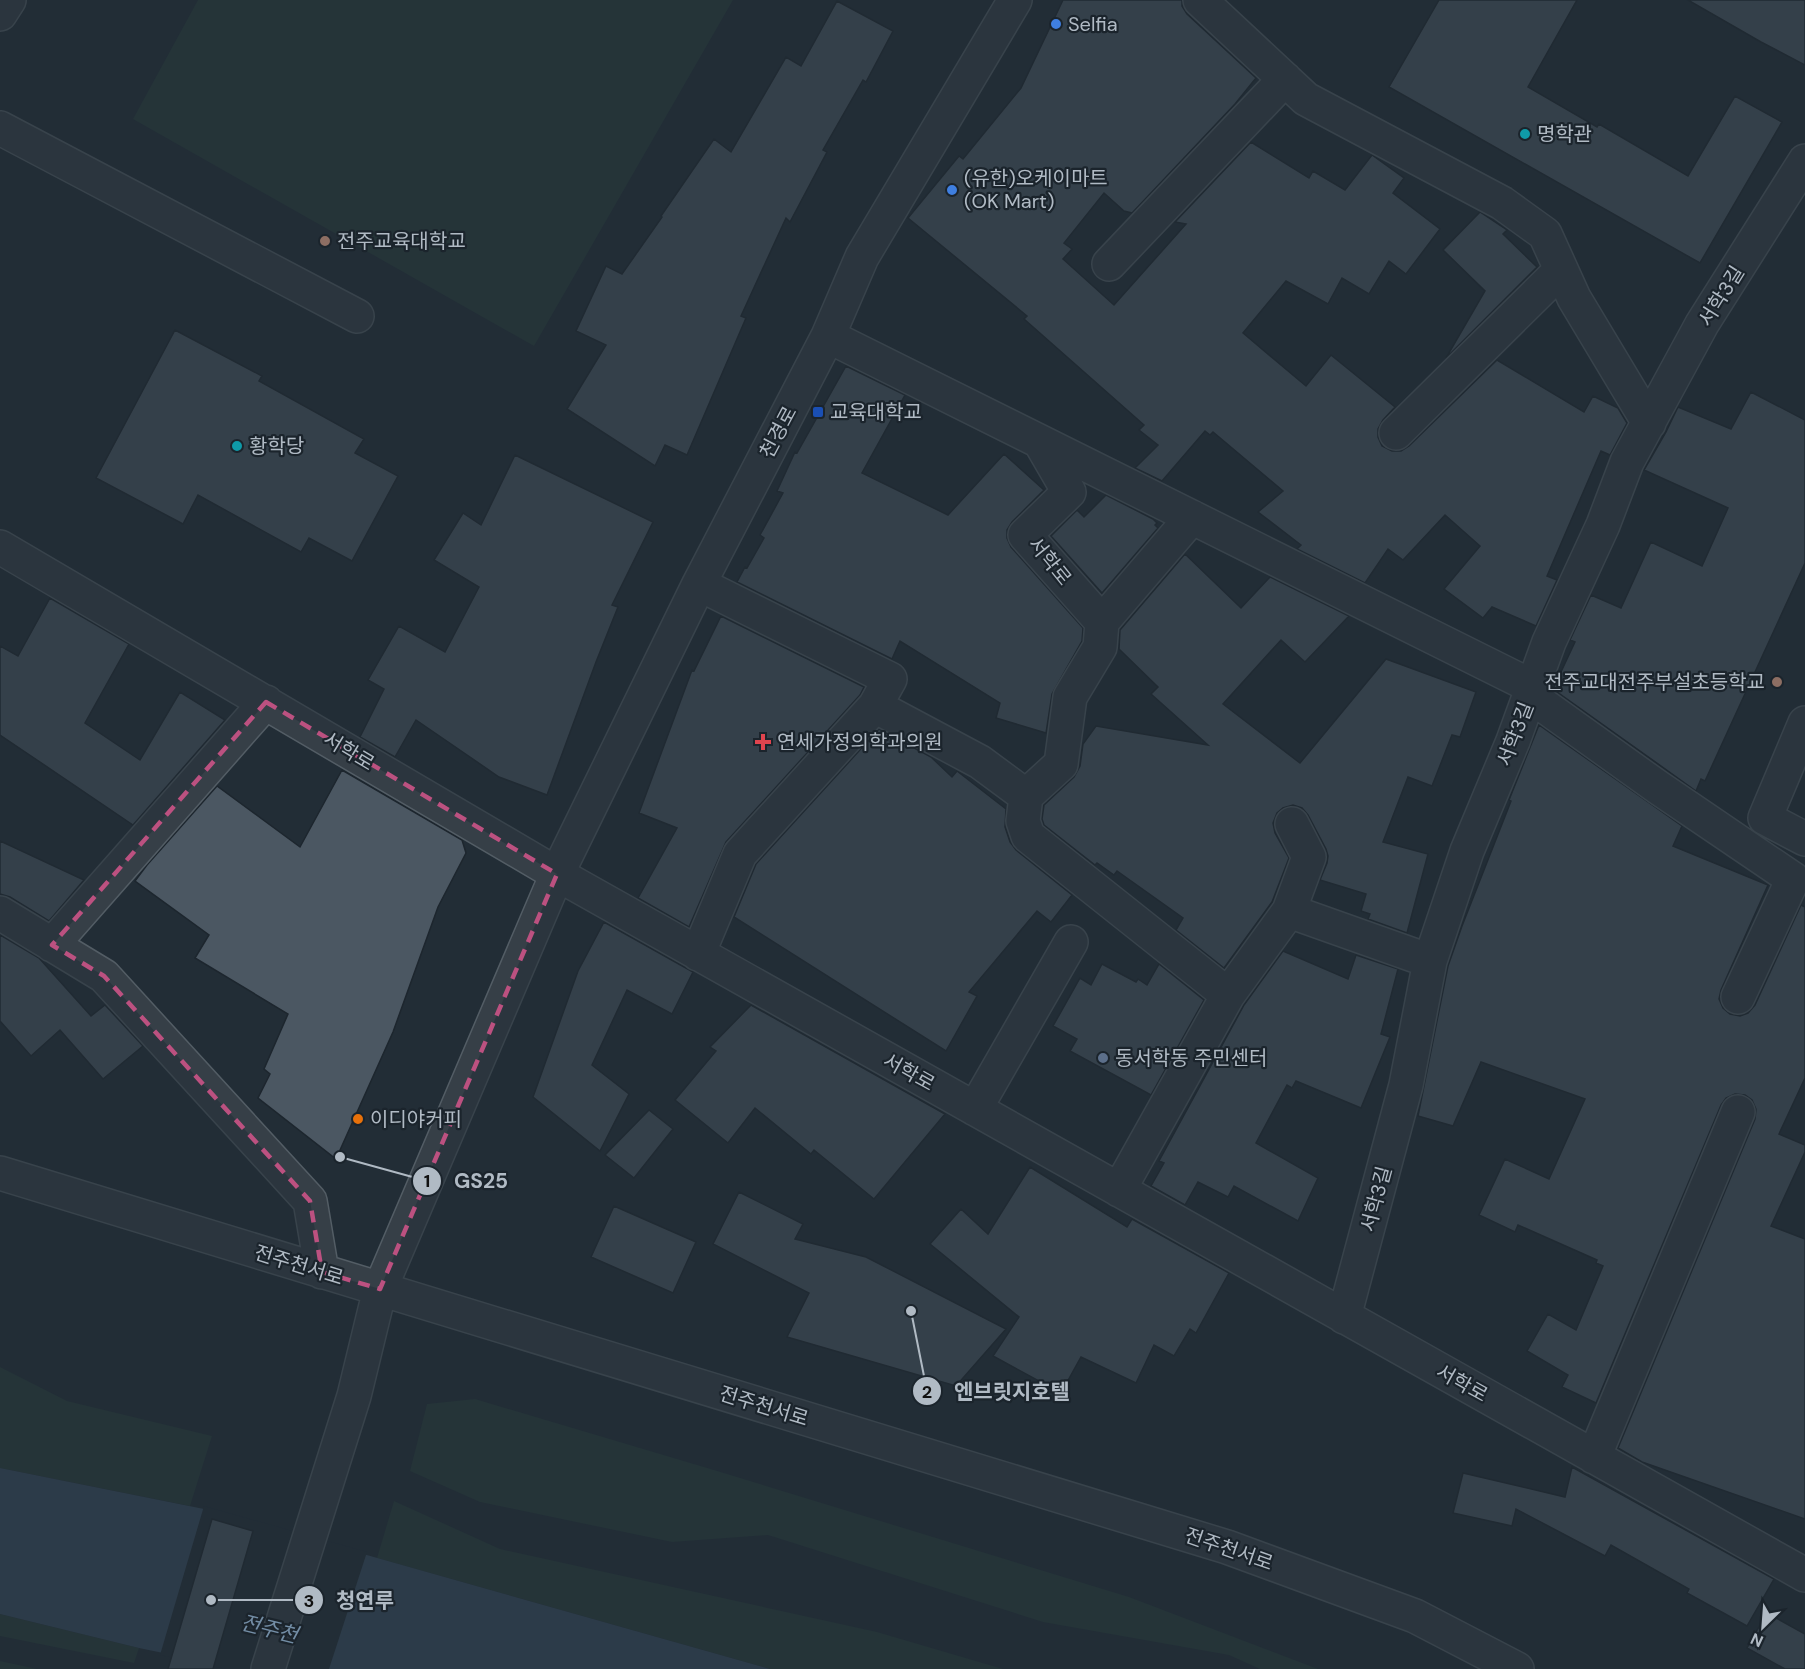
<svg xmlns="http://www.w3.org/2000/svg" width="1805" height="1669" viewBox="0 0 1805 1669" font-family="'DM Sans','Noto Sans KR',sans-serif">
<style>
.green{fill:#283c3b}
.water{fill:#394c5f}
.pier{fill:#222d36}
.building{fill:#4b5762;stroke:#1d262e;stroke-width:1.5}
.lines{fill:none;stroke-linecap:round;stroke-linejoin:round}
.minor-casing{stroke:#535d65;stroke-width:36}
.minor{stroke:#363f47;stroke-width:33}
.marked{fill:none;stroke:#bc5180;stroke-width:4.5;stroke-dasharray:12 8;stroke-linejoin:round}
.shop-dot{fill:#3f7fe0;stroke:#1b242c;stroke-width:2}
.culture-dot{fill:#0f9aa8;stroke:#1b242c;stroke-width:2}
.education-dot{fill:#8d6e63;stroke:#1b242c;stroke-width:2}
.transit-dot{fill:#1a4fb4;stroke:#1b242c;stroke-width:2}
.health-dot{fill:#e0444e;stroke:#1b242c;stroke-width:2}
.service-dot{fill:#5c6f8a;stroke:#1b242c;stroke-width:2}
.food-dot{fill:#e8710a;stroke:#1b242c;stroke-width:2}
.labels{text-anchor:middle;stroke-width:4.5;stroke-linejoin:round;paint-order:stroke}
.poi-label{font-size:20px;fill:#b0bac4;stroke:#1b242c;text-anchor:start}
.street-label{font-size:20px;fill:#b0bac4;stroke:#1b242c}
.water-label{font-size:21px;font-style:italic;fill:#738da5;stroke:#1b242c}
.leader{fill:none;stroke:#b0bac4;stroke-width:2}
.callout-dot{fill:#b0bac4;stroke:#1b242c;stroke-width:2}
.mark-label{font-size:18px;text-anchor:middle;font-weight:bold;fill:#111}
.callout-label{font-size:21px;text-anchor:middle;font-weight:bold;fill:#b0bac4;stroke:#1b242c;stroke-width:4.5;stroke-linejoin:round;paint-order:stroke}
</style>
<rect width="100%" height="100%" fill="#222d36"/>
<path class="green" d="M 198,0 L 733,0 L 534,346 L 133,119 Z
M 0,1367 L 67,1401 L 212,1436 L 190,1506 L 0,1468 Z
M 475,1399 L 714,1470 L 1129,1597 L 1318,1669 L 1260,1669 L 1229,1655 L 1043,1622 L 768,1535 L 672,1542 L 480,1502 L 410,1471 L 427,1404 Z
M 394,1501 L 500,1549 L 877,1632 L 1003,1669 L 770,1669 L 377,1558 Z
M 0,1614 L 139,1648 L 134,1663 L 0,1636 Z
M 0,1661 L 37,1669 L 0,1669 Z"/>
<path class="water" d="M 0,1468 L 204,1509 L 770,1669 L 241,1669 L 139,1648 L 0,1614 Z"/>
<path class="pier" d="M 204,1506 L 367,1552 L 329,1669 L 226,1669 L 160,1655 Z"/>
<path class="building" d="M 1063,0 L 1182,0 L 1182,6 L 1187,14 L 1256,78 L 1235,104 L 1132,213 L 1124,211 L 1104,193 L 1064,243 L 1072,249 L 1063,259 L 1114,305 L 1186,224 L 1175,222 L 1251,142 L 1309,178 L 1313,171 L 1345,190 L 1372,155 L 1404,178 L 1393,193 L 1440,229 L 1406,274 L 1389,261 L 1369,294 L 1342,278 L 1328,304 L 1286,281 L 1243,333 L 1306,386 L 1331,355 L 1395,407 L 1383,420 L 1378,429 L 1378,437 L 1382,446 L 1392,451 L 1401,451 L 1409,446 L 1497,360 L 1584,412 L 1593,396 L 1618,408 L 1627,423 L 1610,455 L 1601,451 L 1547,576 L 1557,580 L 1536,626 L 1492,607 L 1483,618 L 1444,589 L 1480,546 L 1445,515 L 1403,560 L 1388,549 L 1365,583 L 1297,549 L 1301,545 L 1258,512 L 1283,491 L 1213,432 L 1210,435 L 1205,431 L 1162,481 L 1135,468 L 1158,445 L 1139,430 L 1144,425 L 1024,319 L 1027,316 L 908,218 L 959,156 L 963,159 L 1021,88 Z
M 1439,0 L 1577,0 L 1528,87 L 1597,127 L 1599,124 L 1688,176 L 1735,96 L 1782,122 L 1700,263 L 1389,87 Z
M 1688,0 L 1805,0 L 1805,65 L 1761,42 Z
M 837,1 L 893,31 L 866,82 L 863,80 L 823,150 L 827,152 L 790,222 L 786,218 L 741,316 L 746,318 L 687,455 L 665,445 L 655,466 L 567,409 L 606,345 L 576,331 L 606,266 L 622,274 L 662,217 L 661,216 L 714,139 L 731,152 L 786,57 L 801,66 Z
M 1480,212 L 1507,230 L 1503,234 L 1537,267 L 1446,358 L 1485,291 L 1443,250 Z
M 175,330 L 262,376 L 259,381 L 364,439 L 355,453 L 398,476 L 352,561 L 309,538 L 301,552 L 198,495 L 183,524 L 96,478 Z
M 846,366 L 905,395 L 862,473 L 948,515 L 1004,454 L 1044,490 L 1012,522 L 1007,530 L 1007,538 L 1011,547 L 1083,628 L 1082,641 L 1052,694 L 1046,733 L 996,718 L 1000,703 L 900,641 L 892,659 L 737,582 L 745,567 L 747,568 L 764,538 L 760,535 L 783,493 L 777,491 L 795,452 L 797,453 Z
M 1751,392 L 1805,420 L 1805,563 L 1705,781 L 1701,779 L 1696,791 L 1553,689 L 1575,642 L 1570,640 L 1591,595 L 1621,608 L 1651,542 L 1702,566 L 1728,508 L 1644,470 L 1666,432 L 1678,407 L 1731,429 Z
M 515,455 L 653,522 L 612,605 L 618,607 L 596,662 L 547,795 L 499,777 L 416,720 L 395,757 L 360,737 L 384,689 L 368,680 L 399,626 L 445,652 L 479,587 L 434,560 L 463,513 L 481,525 Z
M 1106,495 L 1153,519 L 1157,523 L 1155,525 L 1158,528 L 1102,593 L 1051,536 L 1077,510 L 1084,517 Z
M 1185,554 L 1241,608 L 1270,577 L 1349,616 L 1305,662 L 1281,640 L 1223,704 L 1300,763 L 1386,659 L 1476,692 L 1460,737 L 1452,735 L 1432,786 L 1408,777 L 1383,842 L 1428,854 L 1407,933 L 1368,919 L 1370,914 L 1361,911 L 1366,894 L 1320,880 L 1327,863 L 1328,856 L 1326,849 L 1308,815 L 1302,808 L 1293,805 L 1283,808 L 1277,813 L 1273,823 L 1275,833 L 1289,858 L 1272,902 L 1224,968 L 1176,930 L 1183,918 L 1117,871 L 1114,875 L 1097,863 L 1095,865 L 1044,825 L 1042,819 L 1044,805 L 1074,777 L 1080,766 L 1083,744 L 1096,726 L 1208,745 L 1151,694 L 1158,687 L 1119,649 L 1120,630 Z
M 50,598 L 129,644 L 85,723 L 140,760 L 180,692 L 225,720 L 133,825 L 0,735 L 0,646 L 18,656 Z
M 721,616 L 864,687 L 860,695 L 726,842 L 689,927 L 638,898 L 677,828 L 639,813 L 692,670 L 694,671 Z
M 1539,725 L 1682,826 L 1673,846 L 1768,885 L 1721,990 L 1719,999 L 1723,1008 L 1730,1014 L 1740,1016 L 1748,1013 L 1755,1005 L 1801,905 L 1805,907 L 1805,1078 L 1779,1134 L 1805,1145 L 1805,1152 L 1771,1226 L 1805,1239 L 1805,1519 L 1642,1462 L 1618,1448 L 1755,1119 L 1756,1109 L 1752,1100 L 1745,1095 L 1735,1094 L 1726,1098 L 1721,1105 L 1596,1403 L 1562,1387 L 1568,1375 L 1527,1351 L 1548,1314 L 1576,1330 L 1603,1266 L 1596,1263 L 1597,1260 L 1518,1225 L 1515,1232 L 1479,1215 L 1505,1159 L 1549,1179 L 1585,1099 L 1481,1062 L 1453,1126 L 1418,1116 L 1448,966 L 1462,926 L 1511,801 L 1509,800 Z
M 879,729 L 931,757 L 952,777 L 957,771 L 1006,809 L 1005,827 L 1010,842 L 1016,850 L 1072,895 L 1051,922 L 1037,911 L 969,992 L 977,996 L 946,1051 L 734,917 L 756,864 Z
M 342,770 L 462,840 L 466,853 L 438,907 L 393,1032 L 336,1159 L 258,1098 L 270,1074 L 264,1069 L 288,1014 L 195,958 L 209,935 L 135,881 L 147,865 L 217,786 L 300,847 Z
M 0,841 L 84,880 L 49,921 L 10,897 L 0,894 Z
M 604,922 L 693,972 L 672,1014 L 627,990 L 592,1065 L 629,1094 L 600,1151 L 533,1097 L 578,971 Z
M 0,935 L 39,958 L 91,1016 L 105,1005 L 143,1046 L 103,1079 L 60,1030 L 31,1056 L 0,1021 Z
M 1283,951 L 1348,979 L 1356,955 L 1398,969 L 1381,1034 L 1390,1037 L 1361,1108 L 1296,1081 L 1292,1088 L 1287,1085 L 1256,1143 L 1318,1178 L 1298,1221 L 1234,1186 L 1228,1197 L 1198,1182 L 1185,1205 L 1151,1186 L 1164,1163 L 1159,1161 L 1244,1005 Z
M 1102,964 L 1136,982 L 1138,979 L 1147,985 L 1159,964 L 1204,1000 L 1151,1095 L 1070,1051 L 1077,1039 L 1053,1026 L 1080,978 L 1091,985 Z
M 751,1005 L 945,1114 L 874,1199 L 814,1150 L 811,1154 L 755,1108 L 728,1143 L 675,1100 L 716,1051 L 710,1047 Z
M 649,1110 L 673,1129 L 634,1178 L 605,1155 Z
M 1030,1167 L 1127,1227 L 1132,1219 L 1229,1273 L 1196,1333 L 1190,1329 L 1174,1356 L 1154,1345 L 1136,1383 L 1081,1357 L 1061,1393 L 993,1356 L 1019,1317 L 930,1244 L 961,1209 L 988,1234 Z
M 739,1192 L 803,1224 L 795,1239 L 866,1257 L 1006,1329 L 956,1386 L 787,1337 L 809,1293 L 713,1244 Z
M 614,1206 L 696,1242 L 673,1293 L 591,1257 Z
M 1572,1467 L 1774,1579 L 1747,1626 L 1687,1593 L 1689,1589 L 1611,1545 L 1605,1556 L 1516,1509 L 1512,1526 L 1453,1513 L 1463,1473 L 1565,1497 Z
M 212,1519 L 253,1531 L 213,1669 L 168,1669 Z
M 1767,1613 L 1805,1634 L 1805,1669 L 1785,1669 L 1747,1648 Z"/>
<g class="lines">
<g class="minor-casing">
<path id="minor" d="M 1200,0 L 1306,99 L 1502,203 L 1545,234 L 1574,298 L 1649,423
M 0,14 L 9,0
M 0,128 L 357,316
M 1109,264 L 1285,79
M 828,336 L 1533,687
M 1396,433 L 1561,270
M 1040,442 L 1069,492 L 1025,535 L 1102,622
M 1192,517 L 1102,622 L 1100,647 L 1070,697 L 1061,764 L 1026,796 L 1023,821 L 1028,836 L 1228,995
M 0,547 L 557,874 L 1805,1575
M 699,584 L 890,679 L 875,706 L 980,762 L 1026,796
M 1529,695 L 1659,788 L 1793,879 L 1738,997
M 1805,723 L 1765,818 L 1805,839
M 1289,911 L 1430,961
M 0,913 L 104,976 L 310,1201 L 322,1272
M 52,945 L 266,702
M 698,954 L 740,854 L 875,706
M 975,1109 L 1071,942
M 0,1173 L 1227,1547 L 1415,1616 L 1517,1669
M 1119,1190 L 1228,995 L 1289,911 L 1309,857 L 1292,824
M 1344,1317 L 1406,1085 L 1430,961 L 1467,851 L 1513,741 L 1549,642 L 1603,525 L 1627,462 L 1702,324 L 1805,161
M 1594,1457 L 1738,1112
M 268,1669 L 354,1396 L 380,1289 L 557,874 L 699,584 L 828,336 L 862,257 L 1015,0"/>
</g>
<use href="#minor" class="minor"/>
</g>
<path d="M0 0H1805V1669H0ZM 266,702 L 557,874 L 380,1289 L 322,1272 L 310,1201 L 104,976 L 52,945 Z" fill="#222d36" fill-opacity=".55" fill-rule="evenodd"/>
<path class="marked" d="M 266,702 L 557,874 L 380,1289 L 322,1272 L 310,1201 L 104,976 L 52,945 Z"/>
<g class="shop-dot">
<circle cx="1056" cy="24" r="6"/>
<circle cx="952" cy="190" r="6"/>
</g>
<g class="culture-dot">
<circle cx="1525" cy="134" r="6"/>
<circle cx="237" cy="446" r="6"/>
</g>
<g class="education-dot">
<circle cx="325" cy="241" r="6"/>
<circle cx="1777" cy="682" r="6"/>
</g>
<rect class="transit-dot" x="812" y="406" width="12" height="12" rx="3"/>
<path class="health-dot" d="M760 733h6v6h6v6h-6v6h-6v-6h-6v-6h6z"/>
<circle class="service-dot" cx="1103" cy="1058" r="6"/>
<circle class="food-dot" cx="358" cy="1119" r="6"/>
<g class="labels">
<g class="poi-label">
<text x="1068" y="31">Selfia</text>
<text x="1537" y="141">명학관</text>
<text x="964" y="185">(유한)오케이마트<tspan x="964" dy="23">(OK Mart)</tspan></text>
<text x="337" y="248">전주교육대학교</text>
<text x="830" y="419">교육대학교</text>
<text x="249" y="453">황학당</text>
<text x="1765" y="689" text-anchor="end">전주교대전주부설초등학교</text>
<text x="777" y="749">연세가정의학과의원</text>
<text x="1115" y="1065">동서학동 주민센터</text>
<text x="370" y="1126">이디야커피</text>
</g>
<g class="street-label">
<text transform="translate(1721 296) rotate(-58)" y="7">서학3길</text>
<text transform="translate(778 432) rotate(-62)" y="7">천경로</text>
<text transform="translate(1050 561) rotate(51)" y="7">서학로</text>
<text transform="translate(1515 734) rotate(-69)" y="7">서학3길</text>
<text transform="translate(349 751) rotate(31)" y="7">서학로</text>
<text transform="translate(909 1072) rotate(29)" y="7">서학로</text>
<text transform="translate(1376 1199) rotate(-75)" y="7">서학3길</text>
<text transform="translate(299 1265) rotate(17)" y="7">전주천서로</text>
<text transform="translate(1462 1383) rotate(29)" y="7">서학로</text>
<text transform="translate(764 1406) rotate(17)" y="7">전주천서로</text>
<text transform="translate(1229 1549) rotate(19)" y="7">전주천서로</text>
</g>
<g class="water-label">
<text transform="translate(269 1629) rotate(14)" y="7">전주천</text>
</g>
</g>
<path class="leader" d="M340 1157L427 1181M911 1311L927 1391M211 1600L309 1600"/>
<g class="callout-dot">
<circle cx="340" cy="1157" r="6"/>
<circle cx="911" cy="1311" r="6"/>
<circle cx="211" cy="1600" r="6"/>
<circle cx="427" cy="1181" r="15"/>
<circle cx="927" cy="1391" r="15"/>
<circle cx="309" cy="1600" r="15"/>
</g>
<g class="mark-label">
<text x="427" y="1187">1</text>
<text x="927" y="1398">2</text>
<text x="309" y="1607">3</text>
</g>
<g class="callout-label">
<text x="481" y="1188">GS25</text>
<text x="1012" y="1399">엔브릿지호텔</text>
<text x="365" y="1608">청연루</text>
</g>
<g transform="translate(1763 1627) rotate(205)" stroke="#1b242c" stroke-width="4.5" paint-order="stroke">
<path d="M0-4.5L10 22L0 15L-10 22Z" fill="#b0bac4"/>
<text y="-9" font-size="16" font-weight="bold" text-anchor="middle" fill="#b0bac4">N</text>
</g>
</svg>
